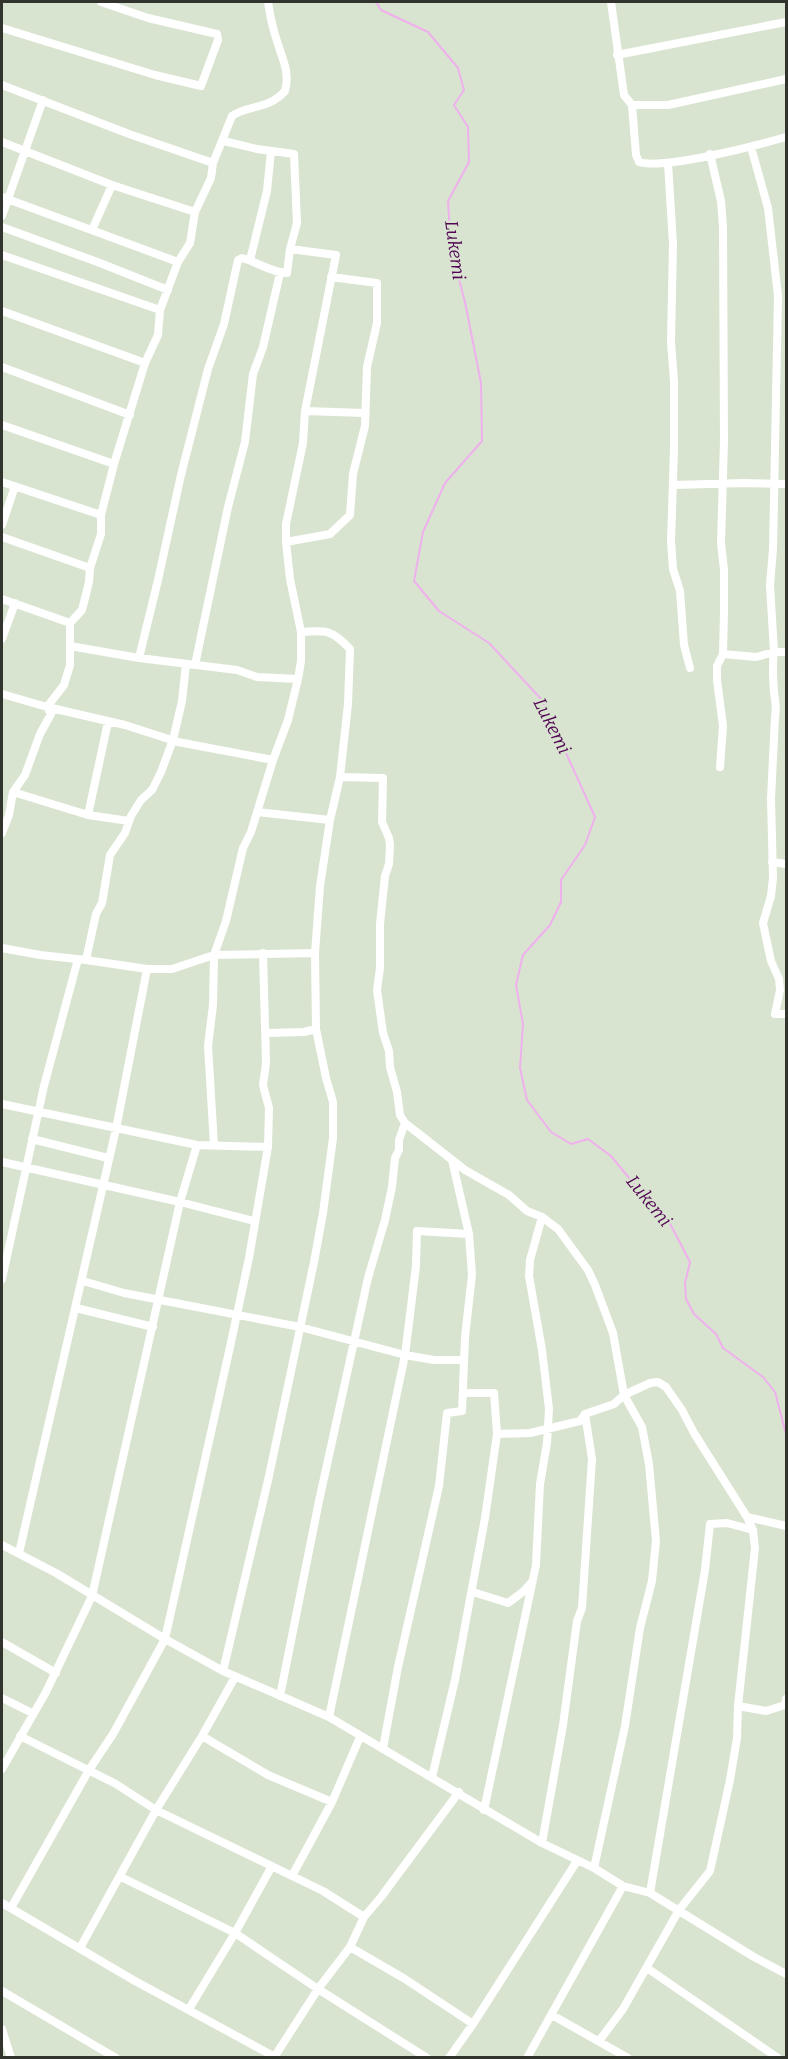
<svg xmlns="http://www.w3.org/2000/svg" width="788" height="2059" viewBox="0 0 788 2059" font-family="Bitter,serif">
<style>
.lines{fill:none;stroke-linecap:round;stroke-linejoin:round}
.stream{stroke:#efb0ed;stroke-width:2}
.minor{stroke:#fff;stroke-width:8}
.labels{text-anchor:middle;stroke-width:4.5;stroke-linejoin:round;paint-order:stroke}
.water-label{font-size:18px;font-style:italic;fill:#520554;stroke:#d8e4d0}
</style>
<rect width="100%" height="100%" fill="#d8e4d0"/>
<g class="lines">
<path class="stream" d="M 376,2 L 381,10 L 428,32 L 458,68 L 464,90 L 454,105 L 468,127 L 469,162 L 448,201 L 451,249 L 465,302 L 481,383 L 482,441 L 445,483 L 423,532 L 414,581 L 439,611 L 489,643 L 542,700 L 595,817 L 585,845 L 561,880 L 561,902 L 550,925 L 523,955 L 516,985 L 523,1024 L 520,1068 L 527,1100 L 551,1132 L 571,1144 L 588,1139 L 611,1156 L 634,1184 L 666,1216 L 690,1262 L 685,1283 L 686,1299 L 694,1314 L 716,1334 L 723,1348 L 763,1377 L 775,1392 L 786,1434"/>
<path class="minor" d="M 611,2 L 624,95 L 632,105 L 636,155 L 639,162 C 664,170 758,145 786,137
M 2,28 L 155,75 L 201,86 L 218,40 L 217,34 L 148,18 L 101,2
M 617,55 L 786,22
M 2,85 L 129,134 L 213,163
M 632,105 L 668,105 L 786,79
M 2,142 L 112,185 L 195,212
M 751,147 L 768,208 L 778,296 L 773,549 L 770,585 L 774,652 C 772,665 773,679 774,692 C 775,702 777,707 775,717 L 771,799 L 773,878 L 771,896 L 763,923 L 771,961 L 779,979 L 780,990 L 775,1014 L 786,1014
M 710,154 L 721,201 L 723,227 L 724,441 L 721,543 L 724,570 L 724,612 L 723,654 L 717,666 L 717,680 L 723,726 L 720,767
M 668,163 L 673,244 L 671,342 L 674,381 L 674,450 L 671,541 L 673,569 L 680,591 L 684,645 L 690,668
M 2,197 L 178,262
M 2,216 L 43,100
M 2,227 L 100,263 L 168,290
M 92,230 L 112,185
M 2,255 L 160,310
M 250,260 L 267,191 L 271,151
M 2,311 L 145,363
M 2,367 L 130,415
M 305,411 L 365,413
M 2,425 L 114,464
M 2,482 L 101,515
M 673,485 L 744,483 L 786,484
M 2,525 L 15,486
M 2,537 L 90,568
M 286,542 L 330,534 L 350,515 L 353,474 L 365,426 L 367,367 L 377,323 L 377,283 L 331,277
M 2,599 L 70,623
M 2,639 L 15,603
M 70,646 L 139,658 L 237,670 L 257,677 L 298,679
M 723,654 L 756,657 L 774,652 L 786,652
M 139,658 L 158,580 L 181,475 L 208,369 L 224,324 L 238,260 L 242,258 C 257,262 270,272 287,273 L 290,249 L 297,223 L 294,154 L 257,149 L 224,141
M 195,665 L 228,507 L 245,442 L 253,374 L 263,347 L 280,273
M 2,694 L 47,707 L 125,725 L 178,742 L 273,760
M 340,777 L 383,778 L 382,822 L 389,838 L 390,845 L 389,864 L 385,876 L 380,924 L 380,968 L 377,990 L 383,1033 L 389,1051 L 390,1067 L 397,1092 L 400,1115 L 405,1123 L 465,1170 L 509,1195 L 527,1211 L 542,1217 L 558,1229 L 588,1270 L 595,1285 L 613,1333 L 624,1395 L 642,1427 L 649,1464 L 656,1541 L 652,1581 L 640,1628 L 625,1726 L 594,1868
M 13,792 L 88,815 L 129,821
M 257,812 L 330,820
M 88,815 L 108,722
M 2,833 L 9,815 L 13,792 L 25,775 L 40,734 L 51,714 L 47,707 L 64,685 L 70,665 L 70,623 L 82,610 L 89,582 L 90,568 L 101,534 L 101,515 L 114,464 L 145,363 L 158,335 L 160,310 L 178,262 L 190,243 L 195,212 L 211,178 L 213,163 L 232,116 C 248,104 267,111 285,91 C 290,73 283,61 278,44 C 273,30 270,16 268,2
M 772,862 L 786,864
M 2,948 L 40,955 L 86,960 L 147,969 L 172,969 L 214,955 L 315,953
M 86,960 L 96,914 L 102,903 L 110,855 L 125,833 L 131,816 L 141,800 L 152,790 L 161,772 L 173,740 L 182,701 L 186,664
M 266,1033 L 304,1032 L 316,1029
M 2,1104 L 197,1145 L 268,1147
M 32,1139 L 108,1158
M 214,1145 L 208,1046 L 213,1005 L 214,955 L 226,921 L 243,848 L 251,832 L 273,760 L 288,720 L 298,679 L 301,661 L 301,632 L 290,579 L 286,542 L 286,524 L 303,443 L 305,411 L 336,255 L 290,249
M 2,1162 L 180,1202 L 254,1221
M 2,1279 L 44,1086 L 78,959
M 83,1281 L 124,1293 L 300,1327 L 405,1355 L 434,1360 L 464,1360
M 76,1308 L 153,1327
M 497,1434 L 530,1433 L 580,1421 L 585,1414 L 614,1404 L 624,1395 L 650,1383 L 658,1382 L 666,1387 L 682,1410 L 694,1433 L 747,1517 L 753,1530 L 755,1548 L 738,1706 L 737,1738 L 730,1780 L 710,1871 L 679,1910 L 623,2009 L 599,2041
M 747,1517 L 786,1526
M 2,1545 L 56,1573 L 165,1639 L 223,1671 L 329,1717 L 542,1843 L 594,1868 L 623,1886 L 650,1893 L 754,1957 L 786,1974
M 19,1553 L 116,1129 L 147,969
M 473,1592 L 508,1603 L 524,1591 L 531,1583
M 2,1642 L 56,1673
M 223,1671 L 269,1476 L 314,1262 L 323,1213 L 333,1138 L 333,1102 L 326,1078 L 316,1029 L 315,953 L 320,886 L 330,820 L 340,777 L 348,704 L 350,649 C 332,630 327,630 301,632
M 280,1696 L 319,1501 L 368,1278 L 385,1220 L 392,1187 L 395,1158 L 399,1150 L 399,1140 L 405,1123
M 2,1698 L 32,1713
M 738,1706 L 766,1711 L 785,1705 L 786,1699
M 329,1717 L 405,1355 L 416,1266 L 417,1231 L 469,1234
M 20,1736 L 116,1784 L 156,1810 L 323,1891 L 364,1917
M 202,1736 L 268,1775 L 332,1802
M 383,1748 L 398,1667 L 439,1486 L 447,1413 L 462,1411 L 465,1337 L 472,1275 L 469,1234 L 452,1160
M 2,1769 L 46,1692 L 92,1596 L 180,1202 L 197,1145
M 432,1777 L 455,1680 L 485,1518 L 497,1434 L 494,1393 L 463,1393
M 484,1810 L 536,1565 L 540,1484 L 547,1443 L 549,1409 L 542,1350 L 529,1276 L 530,1260 L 542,1217
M 542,1843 L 563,1725 L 577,1621 L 582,1608 L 592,1459 L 585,1414
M 292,1876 L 332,1802 L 360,1737
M 121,1877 L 235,1933 L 318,1989 L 427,2058
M 650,1893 L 705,1570 L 710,1524 L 727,1523 L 753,1530
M 2,1903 L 135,1981 L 277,2058
M 11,1908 L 89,1770 L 113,1734 L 165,1639 L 230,1347 L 249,1258 L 268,1147 L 269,1108 L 263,1085 L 266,1063 L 263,953
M 350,1947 L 405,1979 L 473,2024
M 80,1948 L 156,1810 L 202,1736 L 235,1677
M 647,1968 L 778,2058
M 2,1991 L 116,2058
M 189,2009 L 235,1933 L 272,1866
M 552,2015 L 628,2058
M 2,2029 L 11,2058
M 275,2056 L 318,1989 L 350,1947 L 364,1917 L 381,1897 L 459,1792
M 449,2058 L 473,2024 L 577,1861
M 527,2058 L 623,1886"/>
</g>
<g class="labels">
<g class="water-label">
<text transform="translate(455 250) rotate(82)" y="6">Lukemi</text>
<text transform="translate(552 726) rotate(63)" y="6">Lukemi</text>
<text transform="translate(649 1201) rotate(51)" y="6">Lukemi</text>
</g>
</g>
<rect width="788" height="2059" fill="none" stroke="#30342c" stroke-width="6"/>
</svg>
